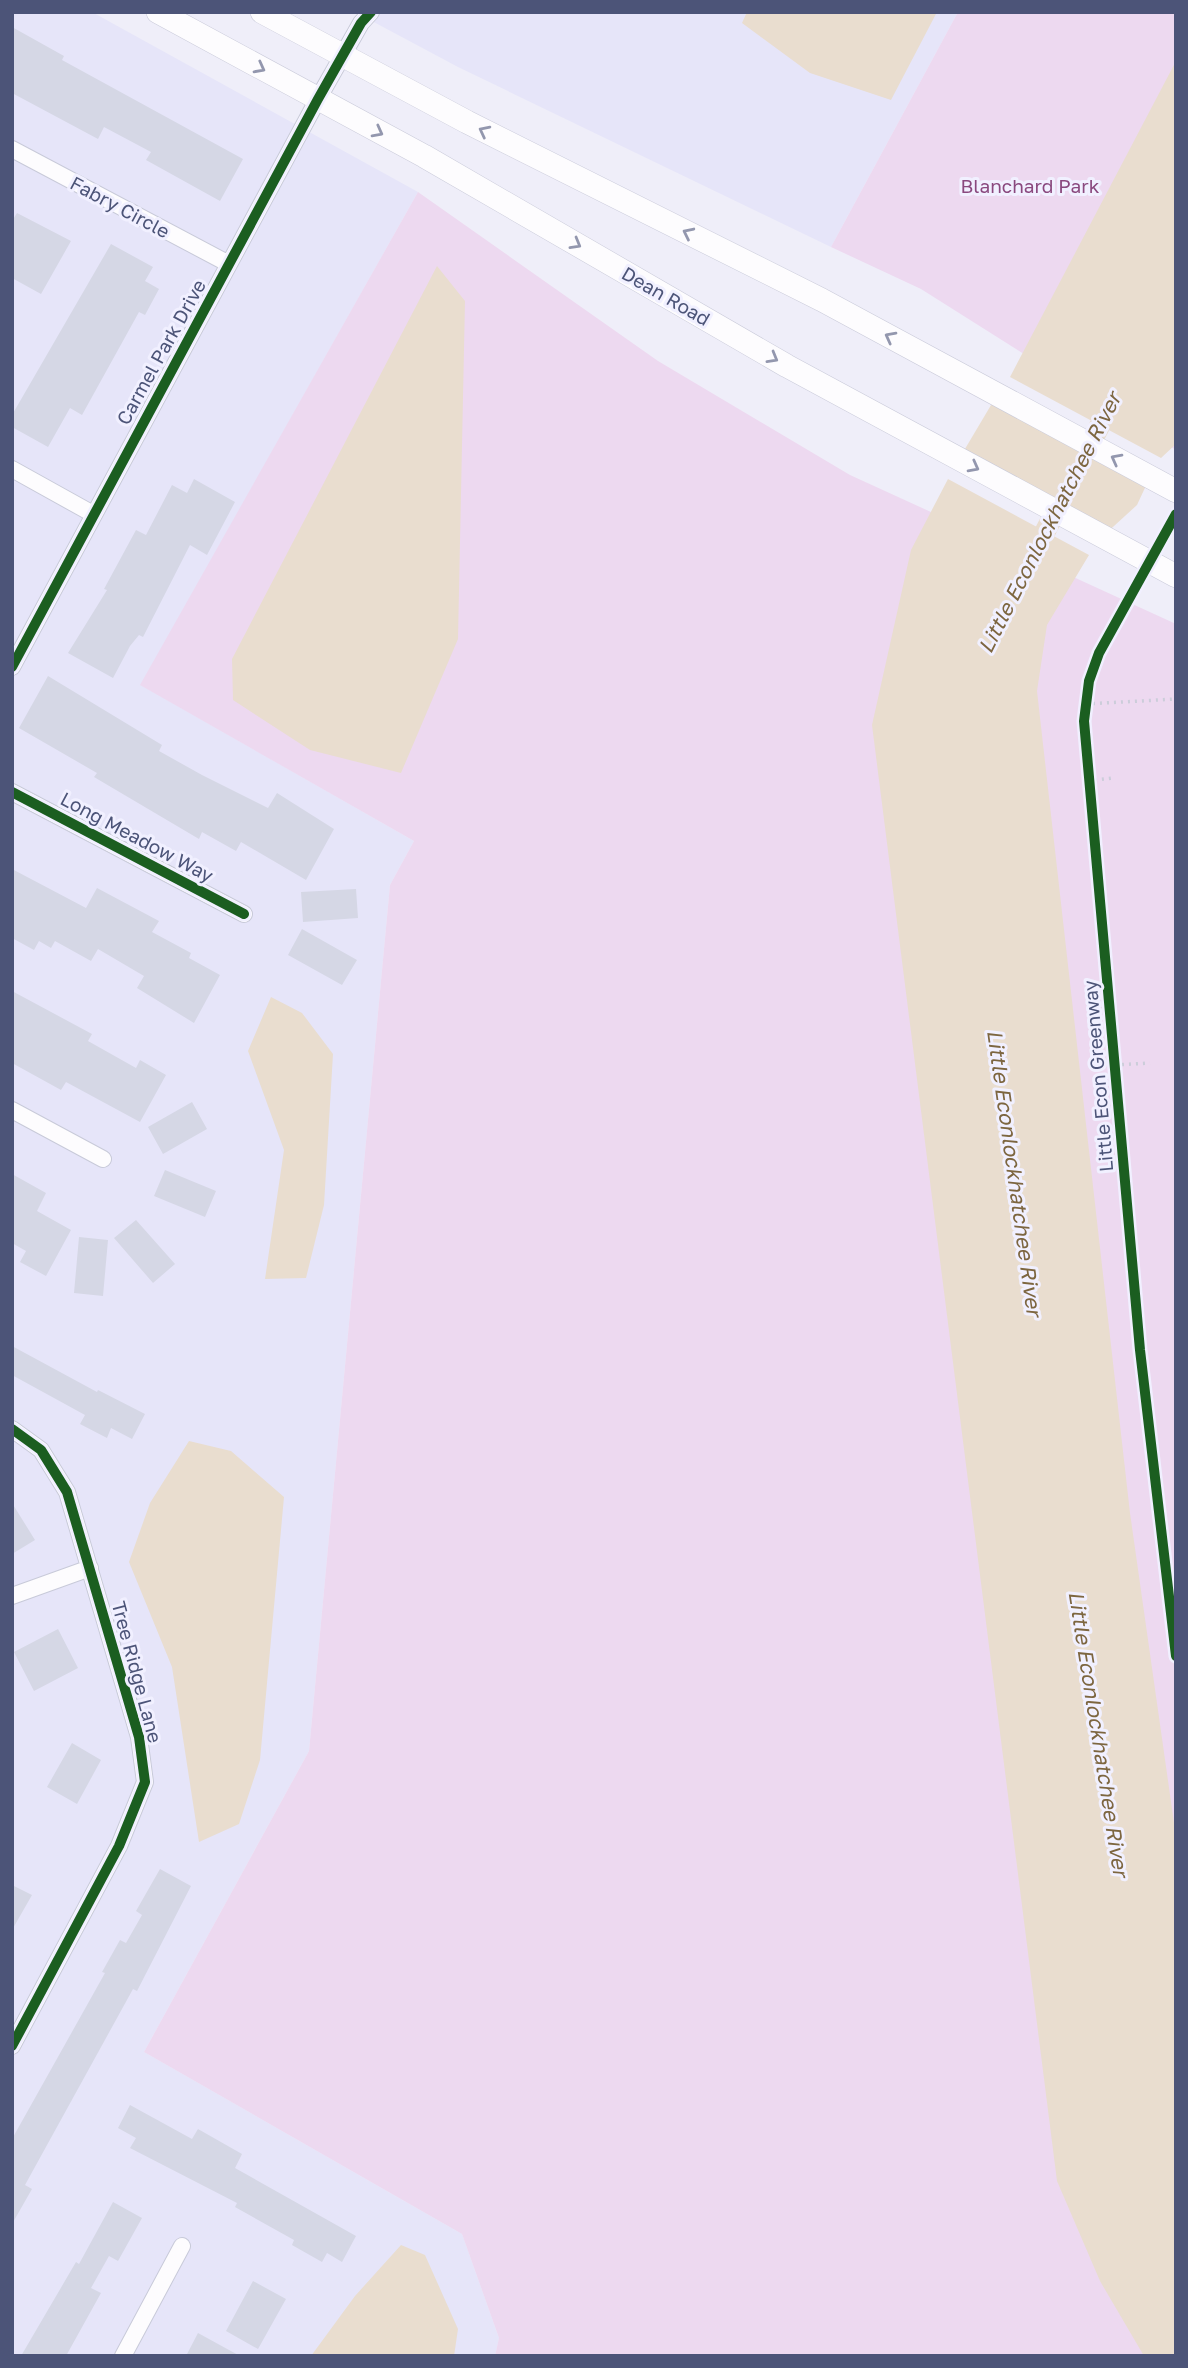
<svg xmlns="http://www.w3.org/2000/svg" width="1188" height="2368" viewBox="0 0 1188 2368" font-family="'Golos Text',sans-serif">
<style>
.residential{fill:#e6e5f9}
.green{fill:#edd9f0}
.water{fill:#e9ddcf}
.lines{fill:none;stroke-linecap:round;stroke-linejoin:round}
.canal{stroke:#e9ddcf;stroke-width:21}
.building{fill:#d5d7e5}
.street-casing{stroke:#c8cad9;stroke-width:18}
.secondary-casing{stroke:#cacbda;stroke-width:24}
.path{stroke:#cccdda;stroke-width:3.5;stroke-dasharray:2 5;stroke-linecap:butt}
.street{stroke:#fdfcfe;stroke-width:16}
.secondary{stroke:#fdfcfe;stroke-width:23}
.cycleway-casing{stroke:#f1f0ff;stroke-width:15}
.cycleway{stroke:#1b5e20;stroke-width:10}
.oneway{stroke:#9397ae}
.labels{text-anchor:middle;stroke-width:6;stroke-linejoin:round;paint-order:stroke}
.park-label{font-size:19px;fill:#8a497f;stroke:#f1f0ff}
.street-label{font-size:19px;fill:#4c5478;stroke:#f1f0ff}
.water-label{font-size:21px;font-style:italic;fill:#7d6640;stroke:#f1f0ff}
</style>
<rect width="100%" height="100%" fill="#efeef9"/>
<path class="residential" d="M 12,12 L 92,12 L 418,192 L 141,685 L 414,841 L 390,885 L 309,1751 L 144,2052 L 462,2234 L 499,2338 L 495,2356 L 12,2356 Z
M 355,12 L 958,12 L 831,247 L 458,67 Z"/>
<path class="green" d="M 958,12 L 1176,12 L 1176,450 L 921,289 L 831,247 Z
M 418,192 L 658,361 L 850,475 L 1176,624 L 1176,2356 L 495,2356 L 499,2338 L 462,2234 L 144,2052 L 309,1751 L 390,885 L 414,841 L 140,685 Z"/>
<path class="water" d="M 747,12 L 937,12 L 891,100 L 810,73 L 742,23 Z
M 1176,61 L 1176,444 L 1161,458 L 1010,377 Z
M 437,266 L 465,301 L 458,639 L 401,773 L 310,750 L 233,700 L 232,659 Z
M 997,395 L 1150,477 L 1137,505 L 1102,537 L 959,459 Z
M 948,479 L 1089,555 L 1047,625 L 1037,691 L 1130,1513 L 1176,1837 L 1176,2356 L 1144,2356 L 1100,2281 L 1057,2181 L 872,725 L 911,550 Z
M 271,997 L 302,1013 L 333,1054 L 324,1205 L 306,1278 L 265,1279 L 284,1150 L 248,1051 Z
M 189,1441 L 231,1451 L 284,1497 L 260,1760 L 239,1824 L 199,1842 L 172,1667 L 129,1562 L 150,1503 Z
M 401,2245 L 425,2255 L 458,2329 L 454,2356 L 311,2356 L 355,2296 Z"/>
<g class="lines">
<path class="canal" d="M 1082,460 L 1112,402
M 1032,557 L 1064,495"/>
</g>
<path class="building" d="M 12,27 L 64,56 L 62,60 L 243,159 L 220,201 L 146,160 L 151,152 L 104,127 L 98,139 L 12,93 Z
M 17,213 L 71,241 L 41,294 L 12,278 L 12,221 Z
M 111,244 L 153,267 L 145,281 L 159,289 L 145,315 L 139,312 L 82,415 L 70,408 L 48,447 L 12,427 L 12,415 Z
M 194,479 L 235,502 L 207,555 L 190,545 L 143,637 L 139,635 L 130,646 L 113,678 L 68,653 L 107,590 L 104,589 L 136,530 L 146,535 L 172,485 L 187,493 Z
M 48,676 L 162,745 L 159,751 L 202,775 L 268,808 L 277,793 L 334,829 L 306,880 L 241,842 L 236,851 L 202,832 L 199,839 L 94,777 L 97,773 L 19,728 Z
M 12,869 L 86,908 L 97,888 L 159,921 L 152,932 L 191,953 L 189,958 L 220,975 L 194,1023 L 137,988 L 144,976 L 98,949 L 91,961 L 55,941 L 51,948 L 39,941 L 34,950 L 12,938 Z
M 356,889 L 358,918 L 303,922 L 301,892 Z
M 302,929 L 357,960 L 342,985 L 288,955 Z
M 12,991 L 92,1034 L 88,1041 L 136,1068 L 140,1060 L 166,1075 L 140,1122 L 66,1082 L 61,1090 L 12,1063 Z
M 192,1102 L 207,1129 L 163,1154 L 148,1127 Z
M 165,1170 L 216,1191 L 205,1217 L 154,1196 Z
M 12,1174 L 46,1193 L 37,1211 L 71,1230 L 46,1276 L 20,1262 L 26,1251 L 12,1243 Z
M 136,1220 L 175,1264 L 153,1283 L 114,1238 Z
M 79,1237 L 108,1240 L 103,1296 L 74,1293 Z
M 12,1346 L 97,1392 L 98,1390 L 145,1414 L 132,1439 L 111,1428 L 107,1438 L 80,1424 L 85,1415 L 12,1375 Z
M 12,1503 L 35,1540 L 12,1554 Z
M 58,1629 L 78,1668 L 34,1691 L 14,1652 Z
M 72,1743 L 101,1760 L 77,1804 L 47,1787 Z
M 160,1869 L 191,1886 L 137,1991 L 133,1989 L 25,2185 L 32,2189 L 12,2224 L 12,2139 L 105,1973 L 102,1972 L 120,1940 L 126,1943 L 142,1915 L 136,1911 Z
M 12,1885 L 32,1895 L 12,1930 Z
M 130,2105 L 192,2139 L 198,2129 L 242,2154 L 235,2168 L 356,2236 L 342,2262 L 327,2253 L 322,2262 L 292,2245 L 294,2240 L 235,2207 L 237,2203 L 130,2148 L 136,2138 L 118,2128 Z
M 113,2202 L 142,2218 L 118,2261 L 109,2256 L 91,2288 L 101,2293 L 66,2356 L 21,2356 L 76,2262 L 79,2264 Z
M 253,2281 L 286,2299 L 258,2349 L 226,2331 Z
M 198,2333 L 240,2356 L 186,2356 Z"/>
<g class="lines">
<g class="street-casing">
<path id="street" d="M 12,149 L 229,264
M 12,469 L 93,514
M 12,667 L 318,99 L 361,23 L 371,12
M 12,792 L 244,914
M 12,1110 L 103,1159
M 12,1429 L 41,1450 L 67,1492 L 139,1737 L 145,1782 L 119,1846 L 12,2046
M 12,1596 L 90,1568
M 123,2356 L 182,2246"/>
</g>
<g class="secondary-casing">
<path id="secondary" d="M 158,12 L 424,156 L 787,366 L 1176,576
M 262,12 L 467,122 L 822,300 L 1176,491"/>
</g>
<path class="path" d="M 1086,704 L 1176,699
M 1088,781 L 1112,778
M 1115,1065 L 1150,1063"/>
<use href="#street" class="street"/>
<use href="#secondary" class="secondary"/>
<g class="cycleway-casing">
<path id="cycleway" d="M 1176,514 L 1099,653 L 1089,681 L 1084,721 L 1140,1350 L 1176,1656
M 12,667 L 318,99 L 361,23 L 371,12
M 12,792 L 244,914
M 12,1429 L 41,1450 L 67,1492 L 139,1737 L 145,1782 L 119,1846 L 12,2046"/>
</g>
<use href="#cycleway" class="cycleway"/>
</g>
<defs><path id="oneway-chevron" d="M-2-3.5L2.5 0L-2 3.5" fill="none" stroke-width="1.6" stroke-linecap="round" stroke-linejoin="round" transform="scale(1.75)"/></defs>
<g class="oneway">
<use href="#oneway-chevron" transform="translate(260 68) rotate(28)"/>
<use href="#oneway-chevron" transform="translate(484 131) rotate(-153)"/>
<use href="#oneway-chevron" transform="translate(378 132) rotate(28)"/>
<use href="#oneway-chevron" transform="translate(688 233) rotate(-154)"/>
<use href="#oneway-chevron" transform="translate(576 244) rotate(30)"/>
<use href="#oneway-chevron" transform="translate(890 337) rotate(-152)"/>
<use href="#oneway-chevron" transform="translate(773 358) rotate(30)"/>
<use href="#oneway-chevron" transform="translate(1116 459) rotate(-152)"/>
<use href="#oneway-chevron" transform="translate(974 467) rotate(28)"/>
</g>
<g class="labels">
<g class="park-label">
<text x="1030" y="193">Blanchard Park</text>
</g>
<g class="street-label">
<text transform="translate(120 207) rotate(28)" y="7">Fabry Circle</text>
<text transform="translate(666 296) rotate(30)" y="7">Dean Road</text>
<text transform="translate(161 352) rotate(-61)" y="7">Carmel Park Drive</text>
<text transform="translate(137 837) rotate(28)" y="7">Long Meadow Way</text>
<text transform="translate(1098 1076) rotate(-95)" y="7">Little Econ Greenway</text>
<text transform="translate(137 1672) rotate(75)" y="7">Tree Ridge Lane</text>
</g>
<g class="water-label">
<text transform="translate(1050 523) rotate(-63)" y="7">Little Econlockhatchee River</text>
<text transform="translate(1014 1173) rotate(82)" y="7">Little Econlockhatchee River</text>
<text transform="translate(1098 1734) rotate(81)" y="7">Little Econlockhatchee River</text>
</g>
</g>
<rect width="1188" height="2368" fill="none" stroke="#4c5478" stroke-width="28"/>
</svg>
